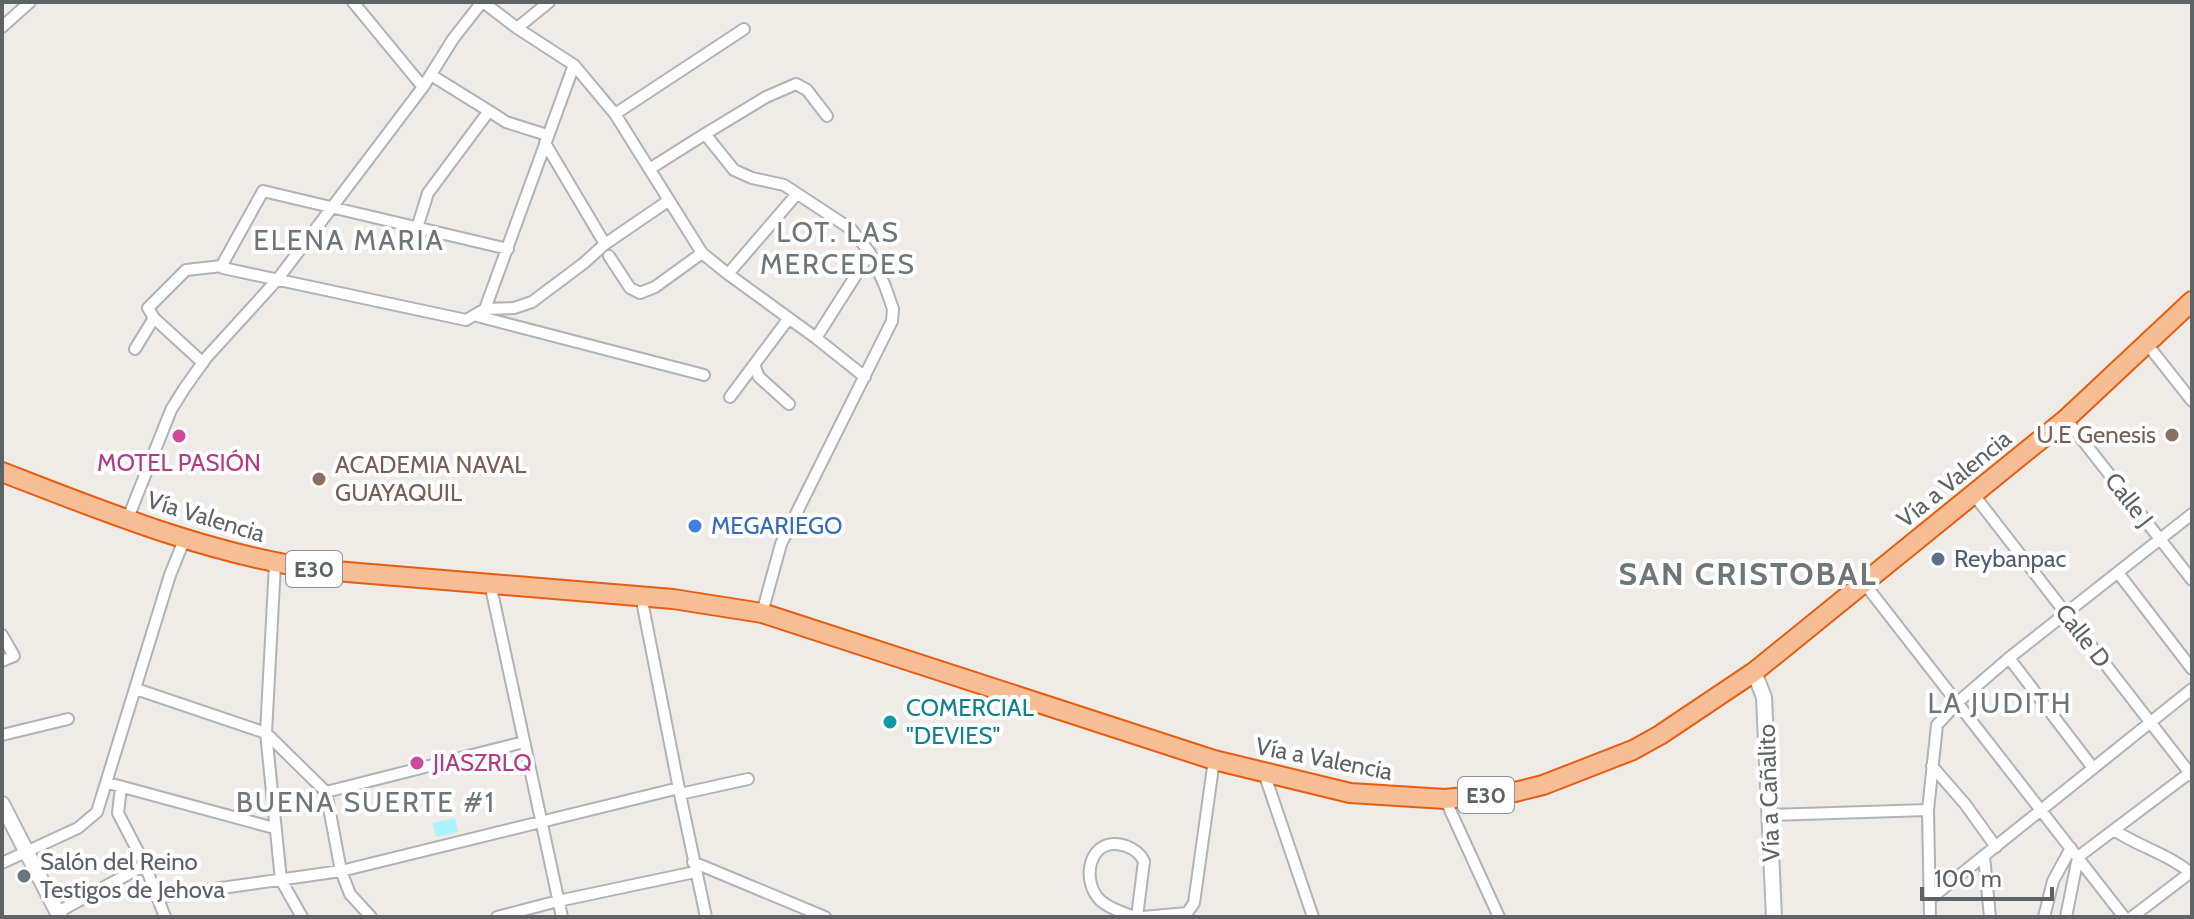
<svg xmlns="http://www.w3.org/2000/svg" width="2194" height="919" viewBox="0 0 2194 919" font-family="Cabin,sans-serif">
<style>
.water{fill:#acf2fa}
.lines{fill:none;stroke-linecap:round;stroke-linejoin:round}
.street-casing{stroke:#afb3b5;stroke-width:14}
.secondary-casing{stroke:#b1b6b8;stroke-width:18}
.highway-casing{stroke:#e85c0e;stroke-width:22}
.street{stroke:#fff;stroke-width:10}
.secondary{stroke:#fff;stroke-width:14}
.highway{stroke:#f7be96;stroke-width:18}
.education-dot{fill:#8d6e63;stroke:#fff;stroke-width:3}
.hotel-dot{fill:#d1479c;stroke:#fff;stroke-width:3}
.shop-dot{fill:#3f7fe0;stroke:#fff;stroke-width:3}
.service-dot{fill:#5c6f8a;stroke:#fff;stroke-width:3}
.culture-dot{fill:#0f9aa8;stroke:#fff;stroke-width:3}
.worship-dot{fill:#6b7280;stroke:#fff;stroke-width:3}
.labels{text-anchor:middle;stroke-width:8;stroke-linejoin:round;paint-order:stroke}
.shield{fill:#fff;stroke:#8e9294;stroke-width:2}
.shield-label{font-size:22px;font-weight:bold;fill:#5e6466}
.education-label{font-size:24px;fill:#785e54;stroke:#fff;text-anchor:end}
.hotel-label{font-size:24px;fill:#b23c85;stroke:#fff}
.street-label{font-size:24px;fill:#5e6466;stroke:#fff}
.shop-label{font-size:24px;fill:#366cbe;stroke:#fff;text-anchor:start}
.service-label{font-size:24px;fill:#4e5e75;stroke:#fff;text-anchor:start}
.culture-label{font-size:24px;fill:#0d838f;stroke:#fff;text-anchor:start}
.worship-label{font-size:24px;fill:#5b616d;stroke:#fff;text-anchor:start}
.quarter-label{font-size:28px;letter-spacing:2px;fill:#6f7678;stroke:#fff}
.district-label{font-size:32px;font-weight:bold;letter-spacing:2px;fill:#6f7678;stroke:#fff}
</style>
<rect width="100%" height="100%" fill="#efebe7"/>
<path class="water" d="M 455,818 L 458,832 L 436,837 L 433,823 Z"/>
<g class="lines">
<g class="street-casing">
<path id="street" d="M 353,2 L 423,87
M 483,2 L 517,28 L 574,65
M 2,27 L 30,2
M 517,28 L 549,2
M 489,111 L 506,122 L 547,135
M 615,114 L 744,29
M 545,143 L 605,244
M 651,168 L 705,134
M 796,195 L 728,274 L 816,338
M 668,201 L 605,244 L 584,263 L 532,302 L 514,308 L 485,309 L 574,65 L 615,114 L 702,253 L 728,274
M 417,228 L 428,193 L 489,111 L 431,75
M 609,256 L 630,288 L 640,293 L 655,287 L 702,253
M 485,309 L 466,320 L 223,268 L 222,265 L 263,191 L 508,249
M 477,316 L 704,375
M 154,318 L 203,363
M 2147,344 L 2192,401
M 135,349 L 154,318 L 148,308 L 186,270 L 222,266
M 754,365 L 759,377 L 789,404
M 865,377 L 816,338 L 870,253
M 730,397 L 789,318
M 2066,419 L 2192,580
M 1974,495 L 2192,776
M 128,518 L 171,410 L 184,389 L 206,358 L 277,280 L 423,87 L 453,39 L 482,2
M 2119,574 L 2192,669
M 490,583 L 562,917
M 1864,583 L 2124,917
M 641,596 L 680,794 L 748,779
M 762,613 L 781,544 L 892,321 L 893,309 L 885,286 L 870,253 L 851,229 L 784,185 L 752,178 L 734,170 L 705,134 L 766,97 L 796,84 L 807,90 L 827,116
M 2,635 L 14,656 L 2,661
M 2009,658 L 2093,768
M 136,689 L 266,733 L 275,564
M 266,733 L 326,792 L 341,871 L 350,894 L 371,917
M 266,733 L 281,880 L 302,917
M 2,735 L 68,719
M 1932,766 L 1965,804 L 1996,847
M 1264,773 L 1313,917
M 108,783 L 274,828
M 121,787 L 118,813 L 145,865 L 165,917
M 326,792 L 524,742
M 680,794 L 706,917
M 1445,799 L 1499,917
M 1770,815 L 1928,810
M 2114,830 C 2139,847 2169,854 2192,874
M 1984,856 L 1990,917
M 693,862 L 825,917
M 2,863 L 78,828 L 97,812 L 170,575 L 185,538
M 158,897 L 341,871 L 679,788
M 1930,899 L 2192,689
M 58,912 L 145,865
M 497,917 L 558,901 L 695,872
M 1135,917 C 1124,913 1110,909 1101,901 C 1080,882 1088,834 1126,846 C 1134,849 1140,853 1144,861 L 1137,917
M 1143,917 L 1187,913 L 1194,903 L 1214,760
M 1930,917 L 1928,810 L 1937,725 L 1958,702 L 2009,658 L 2192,514
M 2044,917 L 2053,881 L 2071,848
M 2066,917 L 2078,857 L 2192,771
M 2132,917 L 2191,872"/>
</g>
<g class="secondary-casing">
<path id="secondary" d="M 1754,672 L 1764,697 L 1774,917
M 2,804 L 60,917"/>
</g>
<g class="highway-casing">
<path id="highway" d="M 2,472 C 105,512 213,556 323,570 L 673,599 L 762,613 L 1214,760 L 1350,793 L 1445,799 L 1515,792 L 1543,785 L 1633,750 L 1660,735 L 1754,672 L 2066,419 L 2192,301"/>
</g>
<use href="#street" class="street"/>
<use href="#secondary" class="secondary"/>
<use href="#highway" class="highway"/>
</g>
<g class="education-dot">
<circle cx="2172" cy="435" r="8"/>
<circle cx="319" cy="479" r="8"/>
</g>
<g class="hotel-dot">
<circle cx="179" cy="436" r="8"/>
<circle cx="417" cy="763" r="8"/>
</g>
<circle class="shop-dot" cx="695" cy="526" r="8"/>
<circle class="service-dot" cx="1938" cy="559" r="8"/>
<circle class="culture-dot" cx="890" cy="722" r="8"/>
<circle class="worship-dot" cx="24" cy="876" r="8"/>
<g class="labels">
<g class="shield">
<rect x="286" y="551" width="56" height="36" rx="6"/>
<rect x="1458" y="777" width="56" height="36" rx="6"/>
</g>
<g class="shield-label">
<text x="314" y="577">E30</text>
<text x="1486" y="803">E30</text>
</g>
<g class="education-label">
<text x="2156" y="443">U.E Genesis</text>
<text x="335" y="473" text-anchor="start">ACADEMIA NAVAL<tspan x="335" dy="28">GUAYAQUIL</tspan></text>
</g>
<g class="hotel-label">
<text x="179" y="471">MOTEL PASIÓN</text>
<text x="433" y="771" text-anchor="start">JIASZRLQ</text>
</g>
<g class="street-label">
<text transform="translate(1954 479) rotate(-39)" y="8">Vía a Valencia</text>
<text transform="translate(2129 500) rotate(52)" y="8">Calle J</text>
<text transform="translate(206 517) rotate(17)" y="8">Vía Valencia</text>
<text transform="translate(2083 636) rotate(52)" y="8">Calle D</text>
<text transform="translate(1324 759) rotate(11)" y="8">Vía a Valencia</text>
<text transform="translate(1769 793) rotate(-92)" y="8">Vía a Cañalito</text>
</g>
<g class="shop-label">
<text x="711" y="534">MEGARIEGO</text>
</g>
<g class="service-label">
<text x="1954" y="567">Reybanpac</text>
</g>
<g class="culture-label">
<text x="906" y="716">COMERCIAL<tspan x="906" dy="28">"DEVIES"</tspan></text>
</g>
<g class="worship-label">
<text x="40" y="870">Salón del Reino<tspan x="40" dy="28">Testigos de Jehova</tspan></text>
</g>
<g class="quarter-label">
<text x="838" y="242">LOT. LAS<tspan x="838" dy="32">MERCEDES</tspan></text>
<text x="349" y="250">ELENA MARIA</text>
<text x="2000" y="713">LA JUDITH</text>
<text x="366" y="812">BUENA SUERTE #1</text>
</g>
<g class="district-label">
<text x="1748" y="585">SAN CRISTOBAL</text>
</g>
</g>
<rect width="2194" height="919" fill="none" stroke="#5e6466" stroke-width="8"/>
<path d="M1922 887v12h130v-12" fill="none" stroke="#5e6466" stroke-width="4"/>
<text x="1934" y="887" font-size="24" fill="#5e6466" stroke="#ffffff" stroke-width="6" paint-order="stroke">100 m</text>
</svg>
